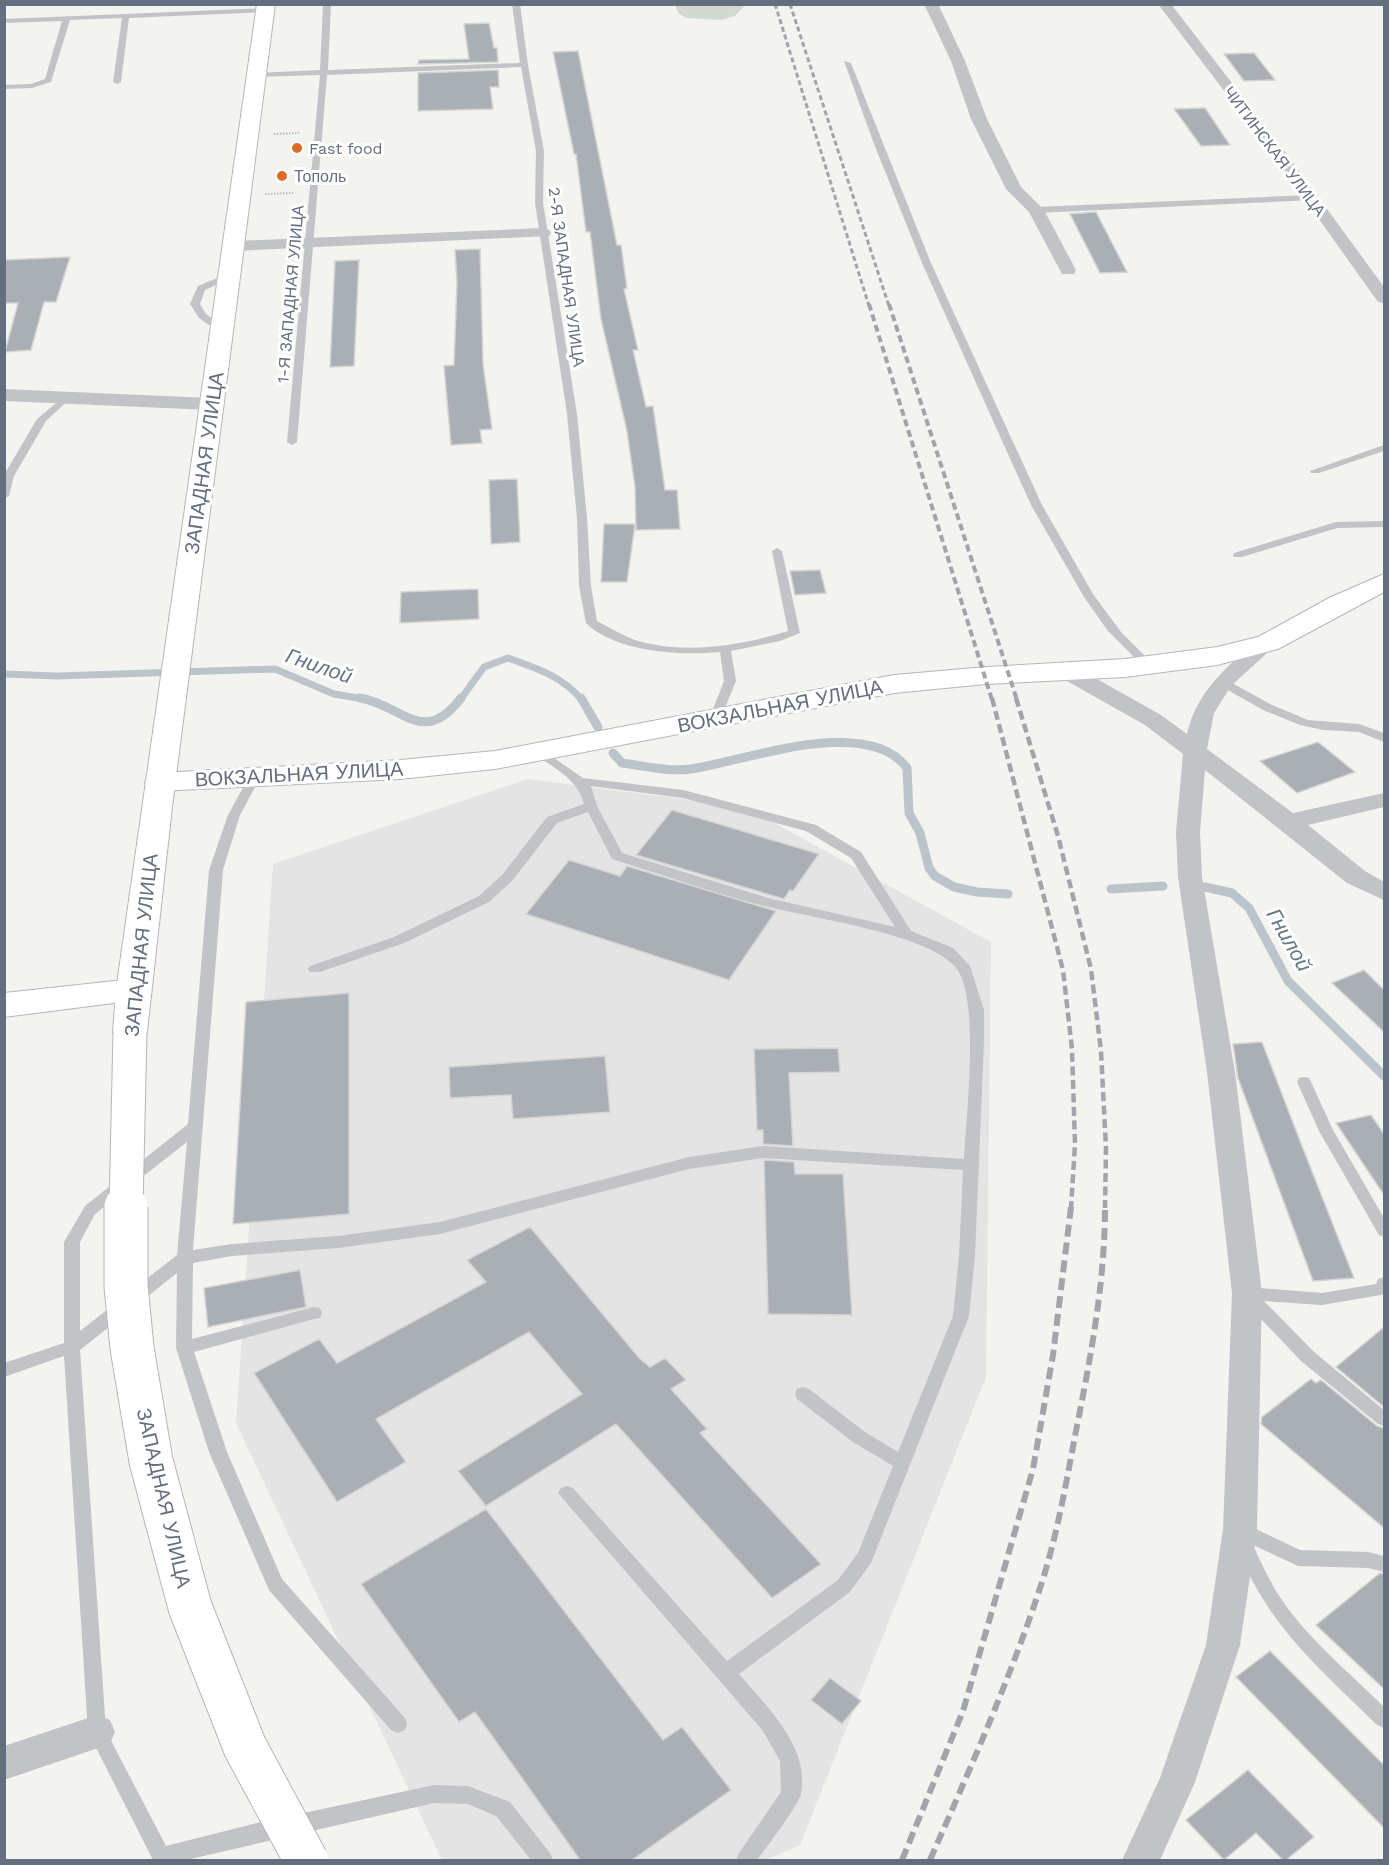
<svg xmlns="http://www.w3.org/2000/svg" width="1389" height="1865" viewBox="0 0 1389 1865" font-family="'Work Sans',sans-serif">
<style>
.built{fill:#e3e4e3}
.green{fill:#d3dad1}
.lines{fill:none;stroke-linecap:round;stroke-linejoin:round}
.stream-far1{stroke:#bcc4cb;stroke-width:7}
.stream{stroke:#bcc4cb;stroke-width:9}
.building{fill:#a9afb5;stroke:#d4d5d2;stroke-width:1.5}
.secondary-casing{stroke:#b3b6bb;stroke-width:2}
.primary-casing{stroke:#b4b6ba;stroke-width:2}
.path{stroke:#b8babc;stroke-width:2;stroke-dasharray:1.5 1.5;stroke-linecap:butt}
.service{fill:#c1c3c7;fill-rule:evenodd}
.minor{fill:#c1c3c7;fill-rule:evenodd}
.secondary{fill:#fff;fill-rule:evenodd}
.primary{fill:#fff;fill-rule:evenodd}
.rail-far3{stroke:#a1a5ab;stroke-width:3;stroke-dasharray:5 3;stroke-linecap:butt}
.rail-far2{stroke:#a1a5ab;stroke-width:4;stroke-dasharray:7 4;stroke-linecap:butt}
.rail-far1{stroke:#a1a5ab;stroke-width:4.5;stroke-dasharray:9 4.5;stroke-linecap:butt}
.rail{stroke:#a1a5ab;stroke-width:6;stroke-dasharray:12 6;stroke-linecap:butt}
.primary-bridge-far1-casing{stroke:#b4b6ba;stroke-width:35;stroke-linecap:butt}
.primary-bridge-casing{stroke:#b4b6ba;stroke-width:45;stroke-linecap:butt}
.primary-bridge-far1{stroke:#fff;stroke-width:33}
.primary-bridge{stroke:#fff;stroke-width:43}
.poi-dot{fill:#dd6c26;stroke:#fff;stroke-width:2}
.labels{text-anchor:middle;stroke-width:6;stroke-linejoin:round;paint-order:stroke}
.far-poi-label{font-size:16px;fill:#636f7f;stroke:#fff;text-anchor:start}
.far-street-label{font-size:16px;fill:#636f7f;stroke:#fff}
.street-label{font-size:20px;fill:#636f7f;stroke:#fff}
.water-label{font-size:21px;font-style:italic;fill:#637684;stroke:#fff}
</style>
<rect width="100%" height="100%" fill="#f3f4ef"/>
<path class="built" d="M 528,779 L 745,807 L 991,942 L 986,1377 L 800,1845 L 766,1860 L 442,1860 L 236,1423 L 273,864 Z"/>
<path class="green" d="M 675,5 L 745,5 L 735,16 L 722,20 L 686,18 L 679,14 Z"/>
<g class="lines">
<path class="stream-far1" d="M 4,674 L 57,676 L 275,669 L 334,694 L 370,700
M 460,700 L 484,667 L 508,658 C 536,668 562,676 582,700"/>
<path class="stream" d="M 360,698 C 403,705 423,748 461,698
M 581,698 L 598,727
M 613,753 L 622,763 C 645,766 668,772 691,769 C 745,761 867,714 907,768 L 909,813 L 920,833 L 929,868 L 935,876 L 954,887 L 977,892 L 1008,894
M 1205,887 L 1232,893 L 1249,908 L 1288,981 L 1384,1076
M 1111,889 L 1163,886"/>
</g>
<path class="building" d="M 489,23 L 494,48 L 497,48 L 498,62 L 418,64 L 419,60 L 469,59 L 464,24 Z
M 578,51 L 617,245 L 621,245 L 627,288 L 624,289 L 638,350 L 633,350 L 646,407 L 653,406 L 665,490 L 677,490 L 680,529 L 636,530 L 635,487 L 627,431 L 601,319 L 590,232 L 586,232 L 576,154 L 574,154 L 553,52 Z
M 1254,53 L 1275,80 L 1244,81 L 1224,54 Z
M 498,70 L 499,87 L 490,87 L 493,109 L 418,111 L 418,73 Z
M 1205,108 L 1230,145 L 1201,146 L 1174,109 Z
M 1096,212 L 1127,272 L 1100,273 L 1070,214 Z
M 480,249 L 483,364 L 492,429 L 480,430 L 482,443 L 451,445 L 444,366 L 454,365 L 457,282 L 455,250 Z
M 70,257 L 56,302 L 44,302 L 31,350 L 5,352 L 18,303 L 4,303 L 4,260 Z
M 359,260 L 354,366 L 330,367 L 335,261 Z
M 517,479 L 520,542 L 491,544 L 489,480 Z
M 604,524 L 635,524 L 627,582 L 601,582 Z
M 820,570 L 826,593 L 795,595 L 790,571 Z
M 478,589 L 479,619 L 400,623 L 401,592 Z
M 1318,742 L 1355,772 L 1297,793 L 1260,761 Z
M 672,810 L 819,854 L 793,891 L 790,890 L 784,899 L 636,855 Z
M 569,860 L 620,876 L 627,866 L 776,911 L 729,980 L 526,914 Z
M 1364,970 L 1384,990 L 1384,1032 L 1332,983 Z
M 349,993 L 349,1214 L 233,1224 L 246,1002 Z
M 1262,1042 L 1300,1141 L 1354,1278 L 1313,1281 L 1238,1078 L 1233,1044 Z
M 838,1048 L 840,1072 L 789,1073 L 793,1146 L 763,1144 L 763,1130 L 757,1130 L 754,1049 Z
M 605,1056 L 610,1112 L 513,1119 L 511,1095 L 450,1098 L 449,1067 Z
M 1371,1115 L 1384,1134 L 1384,1195 L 1336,1123 Z
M 764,1160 L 794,1162 L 795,1174 L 843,1174 L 852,1315 L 768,1314 Z
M 530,1227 L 640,1359 L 650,1367 L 665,1358 L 686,1380 L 671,1389 L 707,1429 L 700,1433 L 821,1564 L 772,1598 L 616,1424 L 486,1506 L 458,1471 L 582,1394 L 529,1332 L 376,1419 L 406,1462 L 337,1502 L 254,1373 L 319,1339 L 337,1363 L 486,1282 L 467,1260 Z
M 300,1270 L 306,1307 L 208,1327 L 204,1288 Z
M 1384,1327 L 1384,1407 L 1336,1367 Z
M 1311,1379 L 1316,1383 L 1321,1380 L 1377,1426 L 1384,1428 L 1384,1528 L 1261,1424 L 1262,1417 Z
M 486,1509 L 663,1740 L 682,1727 L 731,1790 L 632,1860 L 580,1860 L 475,1712 L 459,1722 L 361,1584 Z
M 1380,1573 L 1384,1574 L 1384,1689 L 1316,1625 Z
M 1270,1651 L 1384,1765 L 1384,1828 L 1236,1677 Z
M 830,1678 L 861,1701 L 842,1724 L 811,1700 Z
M 1248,1770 L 1314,1837 L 1286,1860 L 1283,1860 L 1256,1833 L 1224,1860 L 1186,1820 Z"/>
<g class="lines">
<g class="secondary-casing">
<path id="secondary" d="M 1384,574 L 1384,592 L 1278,649 L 1217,665 L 1125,677 L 986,684 L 894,693 L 495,769 L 400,779 L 160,791 L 149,789 L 145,782 L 149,775 L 160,773 L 400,760 L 495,751 L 894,675 L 986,667 L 1125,659 L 1217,647 L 1258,637 L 1329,598 Z
M 133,979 L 145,983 L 150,991 L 145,999 L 4,1017 L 4,993 Z"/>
</g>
<g class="primary-casing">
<path id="primary" d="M 257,4 L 275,4 L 172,807 L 147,1032 L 142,1041 L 130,1044 L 118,1041 L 113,1032 L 116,991 Z"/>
</g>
<path class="path" d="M 274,134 L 299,133
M 265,194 L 293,193"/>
<path class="service" d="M 323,4 L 331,4 L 328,70 L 520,63 L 512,4 L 520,4 L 528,65 L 544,151 L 543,203 L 577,414 L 587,518 L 591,586 L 597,621 C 610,628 622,635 635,640 C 684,655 741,646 788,631 L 772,551 L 777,548 L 782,551 L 800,633 L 780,641 L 731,651 L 736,681 L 720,720 L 716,721 L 710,717 L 724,681 L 720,652 C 681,656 615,652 586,623 L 579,586 L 577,518 L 567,414 L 535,203 L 536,151 L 521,67 L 327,75 L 297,442 L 292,445 L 287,442 L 320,75 L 256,77 L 252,75 L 256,73 L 320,70 Z
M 265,8 L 269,10 L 268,12 L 129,18 L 121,82 L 117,84 L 113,82 L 122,18 L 70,20 L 51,82 L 32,88 L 4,89 L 4,85 L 31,84 L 45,79 L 62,21 L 4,23 L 4,19 Z
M 844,61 L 851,63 L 931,263 L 1042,505 L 1093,594 L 1121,632 L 1157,668 L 1155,670 L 1147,670 L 1108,631 L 1084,597 L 1031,505 L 922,263 L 874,144 Z
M 1310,195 L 1313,196 L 1313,200 L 1036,213 L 1032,210 L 1036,207 Z
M 229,273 L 234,276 L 232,278 L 205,290 L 200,304 L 206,314 L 225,329 L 225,333 L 222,334 L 199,318 L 190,304 L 198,286 Z
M 68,393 L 73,396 L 46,421 L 14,476 L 9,496 L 4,499 L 4,475 L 37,419 Z
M 1384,445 L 1384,451 L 1319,473 L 1311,473 L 1310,471 Z
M 1384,521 L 1384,527 L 1337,528 L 1242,557 L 1234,557 L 1233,555 L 1234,553 L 1336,522 Z
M 1223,678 L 1272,705 L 1308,720 L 1359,724 L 1384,733 L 1384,742 L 1359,732 L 1323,730 L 1300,725 L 1263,710 L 1219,685 L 1217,682 Z
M 541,749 L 583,778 L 683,790 L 816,825 L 861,852 L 911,931 L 953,948 L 970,966 L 984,1010 L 984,1041 L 975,1256 L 969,1316 L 871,1563 L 850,1592 L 739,1674 C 767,1707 810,1747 801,1794 C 798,1806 766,1848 757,1860 L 736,1860 L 739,1853 L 781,1792 L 780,1761 L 763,1731 L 558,1493 L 561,1488 L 567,1486 L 573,1488 L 727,1661 L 838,1580 L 858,1553 L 893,1466 L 853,1442 L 797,1399 L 795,1394 L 797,1389 L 803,1387 L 809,1389 L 865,1432 L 898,1452 L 953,1316 L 959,1256 L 963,1170 L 763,1158 L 689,1169 L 440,1234 L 338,1248 L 232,1256 L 193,1263 L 192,1339 L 314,1307 L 320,1308 L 322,1313 L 320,1318 L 314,1319 L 194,1352 L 227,1452 L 282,1579 L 405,1718 L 407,1724 L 405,1730 L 398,1733 L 391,1730 L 269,1590 L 209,1452 L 176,1348 L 177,1273 L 80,1350 L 106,1731 L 166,1846 L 257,1823 L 434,1785 L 468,1786 L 510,1802 L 550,1853 L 553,1860 L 531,1860 L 496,1816 L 468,1804 L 434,1803 L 186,1860 L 153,1860 L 88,1732 L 64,1356 L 4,1377 L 4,1363 L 64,1343 L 64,1242 L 85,1206 L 188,1124 L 209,870 L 228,815 L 251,773 L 259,773 L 261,776 L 240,815 L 223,870 L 193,1250 L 232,1244 L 338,1236 L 440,1222 L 689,1157 L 763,1146 L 964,1159 C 966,1117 980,1001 957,969 C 932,934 810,918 765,906 C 714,893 663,875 612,859 L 588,812 L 557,823 L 512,881 L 489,902 L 404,943 L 320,972 L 310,972 L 308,969 L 310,966 L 394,937 L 479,896 L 502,875 L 547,817 L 584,804 C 578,780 556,769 537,756 L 535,753 L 537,750 ZM 591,786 L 683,798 L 806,831 L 851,858 L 895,927 L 768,898 L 622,853 L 597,806 ZM 187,1142 L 177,1255 L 80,1331 L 80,1242 L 95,1214 Z
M 1304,1077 L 1309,1078 L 1311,1082 L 1333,1130 L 1384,1218 L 1384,1237 L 1379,1235 L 1319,1131 L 1297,1082 L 1299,1078 Z
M 1384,1277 L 1384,1294 L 1381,1295 L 1322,1305 L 1264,1301 L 1313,1351 L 1384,1410 L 1384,1426 L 1378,1424 L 1301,1361 L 1244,1301 L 1239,1293 L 1241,1289 L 1247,1287 L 1322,1293 L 1376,1284 L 1378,1279 Z
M 1241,1522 L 1300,1550 L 1368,1552 L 1384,1556 L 1384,1572 L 1368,1568 L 1298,1566 L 1253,1545 C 1260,1560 1267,1576 1276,1591 C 1304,1636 1347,1670 1384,1707 L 1384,1728 L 1377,1725 C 1318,1667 1269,1627 1237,1548 L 1240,1543 L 1245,1541 L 1235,1535 L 1232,1530 L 1235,1525 Z"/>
<path class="minor" d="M 924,4 L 938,4 L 965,61 L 987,119 L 1021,187 L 1044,210 L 1076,270 L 1074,274 L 1062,274 L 1029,212 L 1006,189 L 971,119 L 951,61 Z
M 1158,4 L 1171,4 L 1289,157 L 1384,287 L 1384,303 L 1378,302 L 1279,163 Z
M 543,228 L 549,230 L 551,233 L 549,236 L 234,251 L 226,246 L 234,241 Z
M 4,389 L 211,398 L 220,404 L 211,410 L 4,401 Z
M 1266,637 L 1274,639 L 1277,644 L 1231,686 L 1214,713 L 1207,749 L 1293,813 L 1384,793 L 1384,807 L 1308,825 L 1365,871 L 1384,882 L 1384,900 L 1347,883 L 1205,770 L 1200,832 L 1202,877 L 1235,1072 L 1262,1293 L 1257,1529 L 1240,1645 L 1195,1782 L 1160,1860 L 1122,1860 L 1160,1778 L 1206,1645 L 1223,1529 L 1232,1293 L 1207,1072 L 1178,877 L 1176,832 L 1183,754 L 1145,725 L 1058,676 L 1055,671 L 1058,666 L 1074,666 L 1161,715 L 1187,734 C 1196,692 1227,667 1258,639 Z
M 97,1715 L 110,1720 L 115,1732 L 110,1744 L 4,1780 L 4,1746 Z"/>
<use href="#secondary" class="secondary"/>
<use href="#primary" class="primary"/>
<path class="rail-far3" d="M 775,4 L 869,306
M 790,4 L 889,306"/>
<path class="rail-far2" d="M 869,304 L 992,700
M 889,304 L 1017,700"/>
<path class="rail-far1" d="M 992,698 L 1063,970 L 1072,1049 L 1075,1144 L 1071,1208
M 1016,698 L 1058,836 L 1091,969 L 1101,1051 L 1106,1148 L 1105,1208"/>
<path class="rail" d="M 902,1860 L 963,1711 L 1033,1469 L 1053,1355 L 1071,1207
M 930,1860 C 970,1769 1011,1677 1042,1582 C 1057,1535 1066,1484 1075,1436 C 1090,1361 1105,1284 1105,1207"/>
<g class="primary-bridge-far1-casing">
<path id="primary-bridge-far1" d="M 126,1208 L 130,1032"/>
</g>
<g class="primary-bridge-casing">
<path id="primary-bridge" d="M 126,1207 L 126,1286 L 132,1348 L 151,1461 L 190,1607 L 245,1747 L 306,1860"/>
</g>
<use href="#primary-bridge-far1" class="primary-bridge-far1"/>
<use href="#primary-bridge" class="primary-bridge"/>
</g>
<g class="poi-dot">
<circle cx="297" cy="148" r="6"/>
<circle cx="282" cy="176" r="6"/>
</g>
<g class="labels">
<g class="far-poi-label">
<text x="309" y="154">Fast food</text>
<text x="294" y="182">Тополь</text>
</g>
<g class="far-street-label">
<text transform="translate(1275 151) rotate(53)" y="6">ЧИТИНСКАЯ УЛИЦА</text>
<text transform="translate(567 277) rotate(82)" y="6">2-Я ЗАПАДНАЯ УЛИЦА</text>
<text transform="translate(290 294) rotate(-85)" y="6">1-Я ЗАПАДНАЯ УЛИЦА</text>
</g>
<g class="street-label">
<text transform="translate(204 463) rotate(-82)" y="7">ЗАПАДНАЯ УЛИЦА</text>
<text transform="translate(780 706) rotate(-11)" y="7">ВОКЗАЛЬНАЯ УЛИЦА</text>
<text transform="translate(299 774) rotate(-3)" y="7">ВОКЗАЛЬНАЯ УЛИЦА</text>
<text transform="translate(141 945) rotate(-84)" y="7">ЗАПАДНАЯ УЛИЦА</text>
<text transform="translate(164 1498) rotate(77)" y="7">ЗАПАДНАЯ УЛИЦА</text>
</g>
<g class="water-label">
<text transform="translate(319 666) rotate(19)" y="7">Гнилой</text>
<text transform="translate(1289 940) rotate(60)" y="7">Гнилой</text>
</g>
</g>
<rect width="1389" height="1865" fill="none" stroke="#636f7f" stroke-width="12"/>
</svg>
